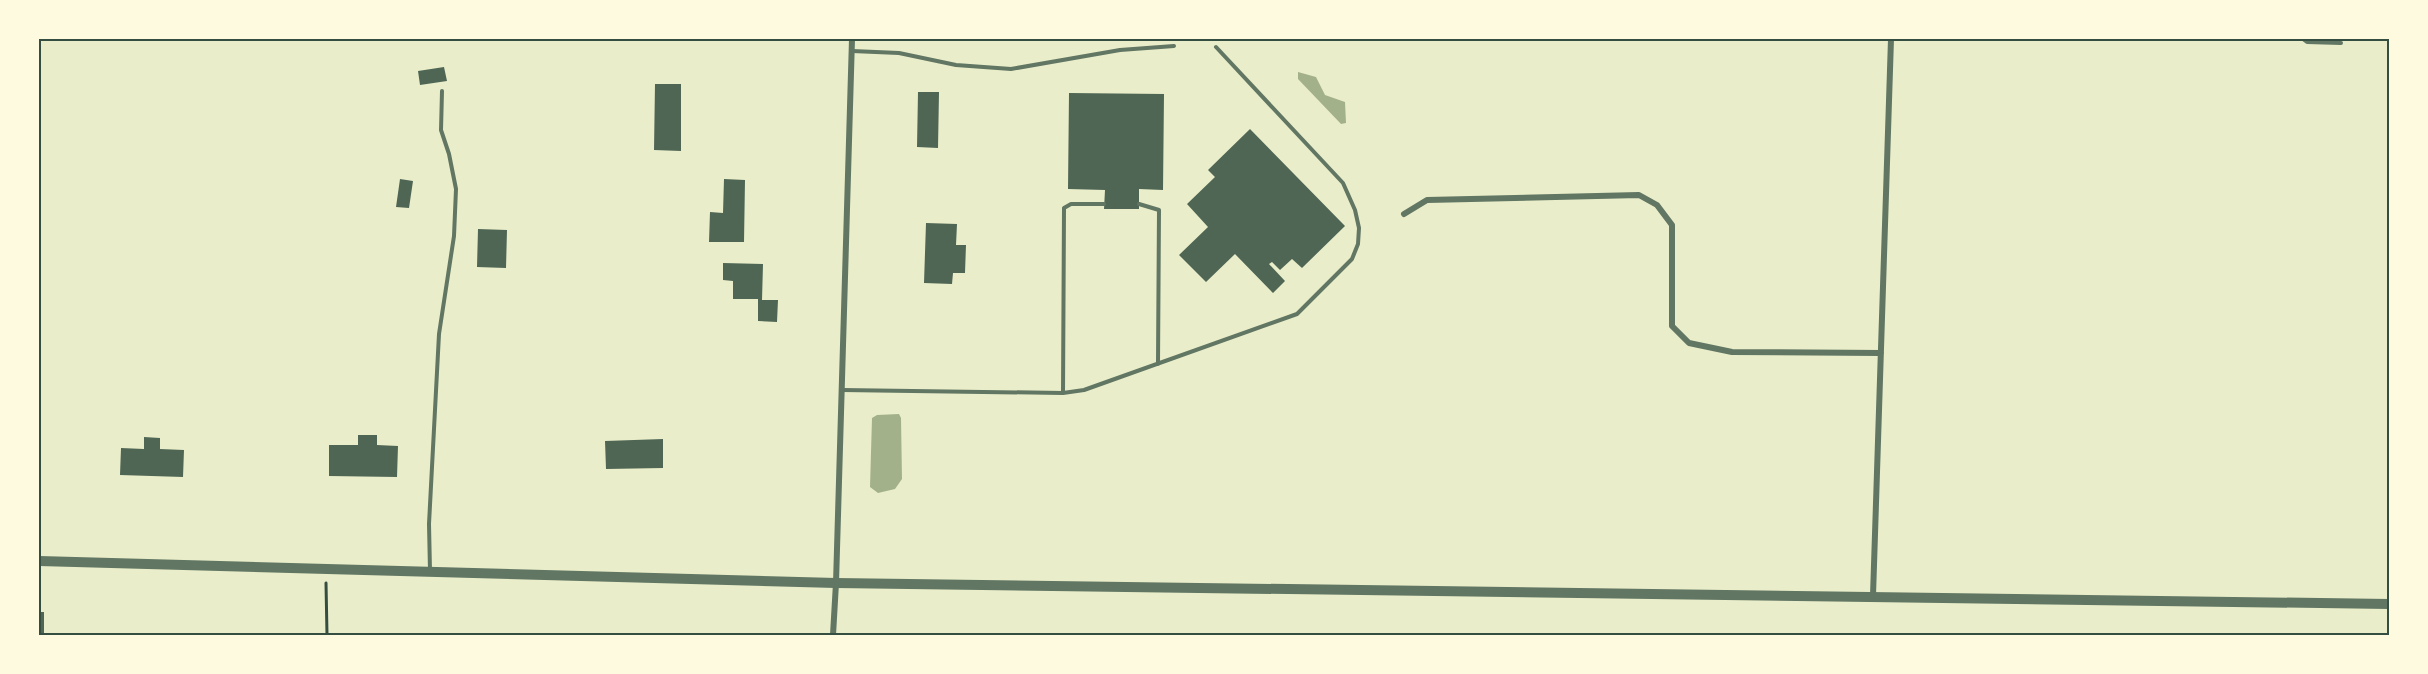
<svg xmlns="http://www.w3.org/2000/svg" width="2428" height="674" viewBox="0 0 2428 674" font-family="Signika,sans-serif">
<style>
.water{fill:#a3b18a}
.building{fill:#4f6655}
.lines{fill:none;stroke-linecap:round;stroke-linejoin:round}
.path{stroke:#344e41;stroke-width:3}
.service{stroke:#617663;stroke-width:4}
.minor{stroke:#617663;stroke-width:6}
.tertiary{stroke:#617663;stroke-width:10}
.neatline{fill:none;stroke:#344e41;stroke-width:2}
</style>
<rect width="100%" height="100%" fill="#e9edc9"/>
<path class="water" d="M 1298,72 L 1316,77 L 1325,95 L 1345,102 L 1346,123 L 1341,124 L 1298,79 Z
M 899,414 L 901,418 L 902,479 L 895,489 L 878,493 L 870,487 L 872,418 L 877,415 Z"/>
<path class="building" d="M 444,67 L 447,81 L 420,85 L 418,71 Z
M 655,84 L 681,84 L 681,151 L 654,150 Z
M 918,92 L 939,92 L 938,148 L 917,147 Z
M 1069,93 L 1164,94 L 1163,190 L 1139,189 L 1139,209 L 1104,209 L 1105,190 L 1068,189 Z
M 1250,129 L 1345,226 L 1302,268 L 1292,259 L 1280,270 L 1272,262 L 1269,264 L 1285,281 L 1273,293 L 1235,254 L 1206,282 L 1179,255 L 1208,227 L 1187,204 L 1215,177 L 1208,170 Z
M 400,179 L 413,181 L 409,208 L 396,207 Z
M 724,179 L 745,180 L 744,242 L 709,242 L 710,212 L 723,213 Z
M 926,223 L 957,224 L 956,245 L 966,245 L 965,273 L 953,273 L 952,284 L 924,283 Z
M 478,229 L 507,230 L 506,268 L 477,267 Z
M 723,263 L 763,264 L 762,300 L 778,300 L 777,322 L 758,321 L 758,299 L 733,299 L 733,281 L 723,280 Z
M 358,435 L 377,435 L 377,445 L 398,446 L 397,477 L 329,476 L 329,445 L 358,445 Z
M 144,437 L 160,438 L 160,449 L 184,450 L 183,477 L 120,475 L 121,448 L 144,449 Z
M 663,439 L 663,468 L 606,469 L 605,441 Z
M 39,612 L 44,612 L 44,635 L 39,635 Z"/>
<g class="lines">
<path class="path" d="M 326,583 L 327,635"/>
<path class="service" d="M 2303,39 L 2307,42 L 2341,43
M 852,51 L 899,53 L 956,65 L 1011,69 L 1120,50 L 1174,46
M 1139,204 L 1159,210 L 1158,364
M 842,390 L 1063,393 L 1084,390 L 1297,314 L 1352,259 L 1358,244 L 1359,228 L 1355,210 L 1343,183 L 1216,47
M 1063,393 L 1064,208 L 1071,204 L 1104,204
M 430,571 L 429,524 L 439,334 L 454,236 L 456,189 L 449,154 L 441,130 L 442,91"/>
<path class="minor" d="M 1404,214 L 1427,200 L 1639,195 L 1657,205 L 1672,225 L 1672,326 L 1689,343 L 1732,352 L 1881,353
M 1873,596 L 1891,39
M 833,635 L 836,583 L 852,39"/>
<path class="tertiary" d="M 39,561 L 836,583 L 2389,604"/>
</g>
<rect width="2428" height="674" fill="none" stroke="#fefae0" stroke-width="81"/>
<rect x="40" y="40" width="2348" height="594" class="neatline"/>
</svg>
